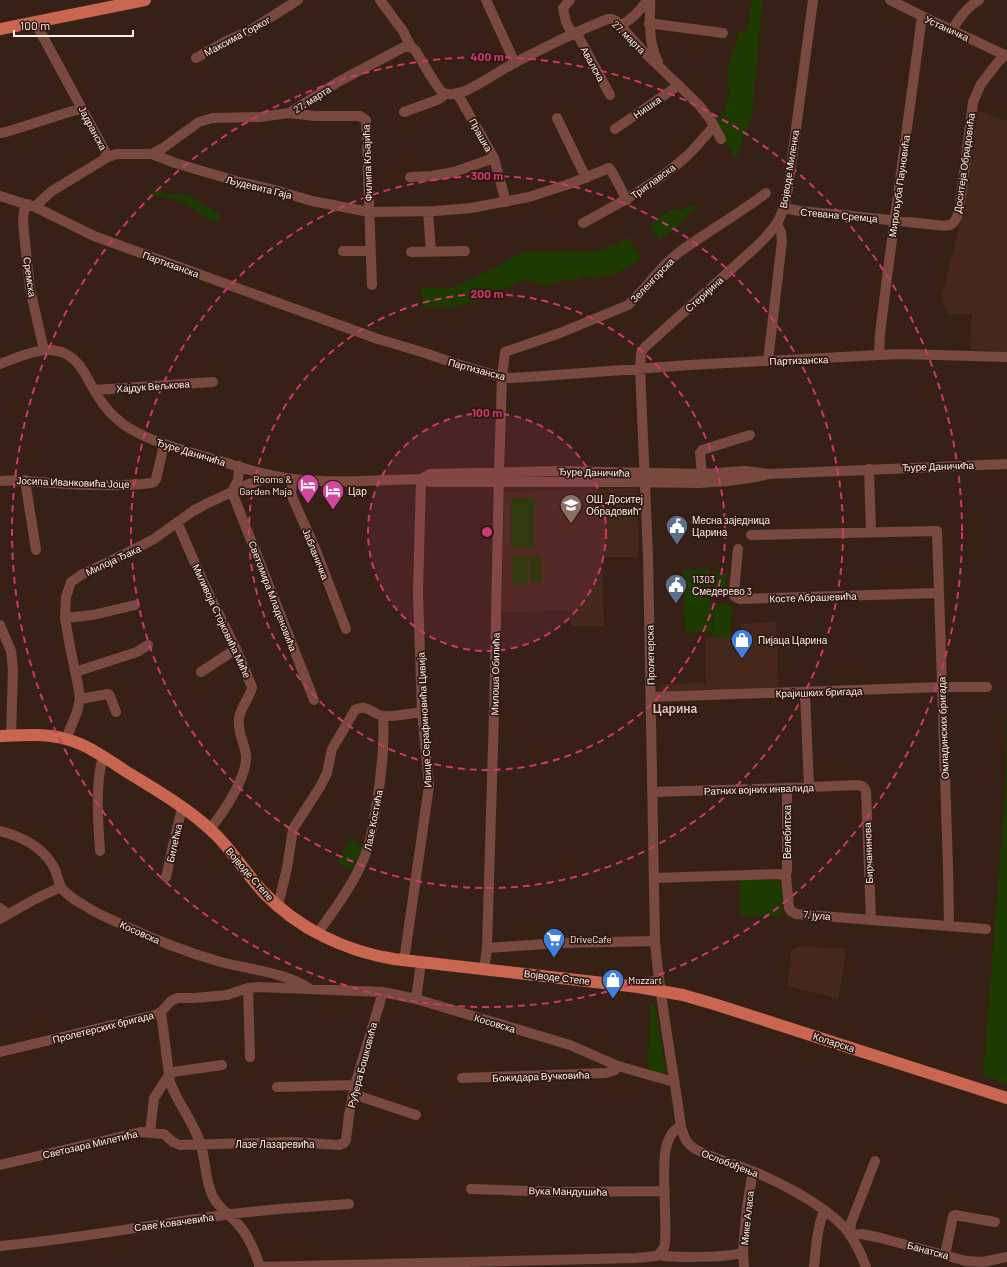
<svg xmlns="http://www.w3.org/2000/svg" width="1007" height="1267" viewBox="0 0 1007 1267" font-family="Barlow,sans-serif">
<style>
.built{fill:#45281c}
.green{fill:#1d3a00}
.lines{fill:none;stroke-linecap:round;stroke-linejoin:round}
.minor{stroke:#79493f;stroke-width:10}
.major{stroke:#c96652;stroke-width:12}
.ring{fill:none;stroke:#cb3870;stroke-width:2;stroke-dasharray:7 5}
.labels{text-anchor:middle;stroke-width:3.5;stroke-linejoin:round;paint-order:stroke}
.street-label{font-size:10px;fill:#feefe8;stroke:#2d170e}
.poi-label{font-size:10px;fill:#feefe8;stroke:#2d170e;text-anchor:start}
.quarter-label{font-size:12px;font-weight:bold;fill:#dec0b3;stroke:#2d170e}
.centre{fill:#cb3870;stroke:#2d170e;stroke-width:2}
.ring-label{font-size:12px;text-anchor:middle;font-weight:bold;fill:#cb3870;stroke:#2d170e;stroke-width:3.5;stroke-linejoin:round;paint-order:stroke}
</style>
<rect width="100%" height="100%" fill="#372117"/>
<path class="built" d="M 978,111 L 1007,121 L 1007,352 L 970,349 L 972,314 L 947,314 L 941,299 L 960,223 Z
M 637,488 L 639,557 L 602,557 L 604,626 L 571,626 L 571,611 L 502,612 L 504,492 Z
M 776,622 L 779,692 L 659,696 L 660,684 L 706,683 L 705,637 L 741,637 L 741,624 Z
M 799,947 L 845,948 L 844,968 L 838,999 L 787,986 L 792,949 Z"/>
<path class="green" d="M 752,0 L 762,0 L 762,5 L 752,116 L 736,159 L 723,139 L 716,123 L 725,109 L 729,92 L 728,66 L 739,32 L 747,30 Z
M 151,189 L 168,194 L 187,195 L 220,214 L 219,220 L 213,222 L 185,203 L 153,194 L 151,192 Z
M 692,205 L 697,208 L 682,220 L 675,230 L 668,233 L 659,240 L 649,226 L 664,214 L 673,209 L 679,211 Z
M 628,237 L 641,260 L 613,275 L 601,276 L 594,278 L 584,276 L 576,280 L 567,279 L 558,281 L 545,286 L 532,281 L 522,280 L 484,299 L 454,307 L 423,307 L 421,288 L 452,288 L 494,268 L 519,254 L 527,252 L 562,251 L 594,252 L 605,249 L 621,242 Z
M 511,498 L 535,498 L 535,548 L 511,548 Z
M 512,555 L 527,555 L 528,584 L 513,585 Z
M 529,555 L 541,555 L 542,582 L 530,582 Z
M 710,569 L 712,632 L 685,633 L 683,570 Z
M 714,572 L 727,573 L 726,596 L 713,596 Z
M 715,604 L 732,605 L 730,638 L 712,636 Z
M 1007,684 L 1007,1084 L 983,1076 L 1006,782 Z
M 351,839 L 364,847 L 351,870 L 337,862 Z
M 739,880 L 779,880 L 782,886 L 782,916 L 741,916 Z
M 650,1002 L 654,1006 L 657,1013 L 666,1072 L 664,1074 L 648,1071 Z"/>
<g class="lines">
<path class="minor" d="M 380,0 L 403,31 L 411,47
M 486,0 L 515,63
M 570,0 L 563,8 L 566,22 L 572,34
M 650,0 C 651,9 649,17 650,25 C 650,39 652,50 658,62
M 813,0 L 788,189 C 782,219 779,224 757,246 L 645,347 L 641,353 L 640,368 L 648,555 L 655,941 C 660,1003 673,1065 681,1127 C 683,1134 685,1141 691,1146 C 702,1155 729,1162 744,1168 C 775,1179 821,1203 844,1227 C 853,1238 861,1253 866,1267
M 890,0 L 922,16 L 1007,56
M 649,24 L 655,24 L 723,33
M 620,26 C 632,19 640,12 647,0
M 952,30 C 959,18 967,7 979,0
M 576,32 L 610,95
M 196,58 L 226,41 L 249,31 L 298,0
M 457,93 L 494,158 L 506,202
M 404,112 L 437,100 L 442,97 L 445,94
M 289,113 L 315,116 L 360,116 L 366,120 L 372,285
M 557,118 L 586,178
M 615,129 L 679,85
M 0,133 L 6,132 L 82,108
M 152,154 L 175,163 L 236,181 L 275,190 L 312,201 L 369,212 L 435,211 L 471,208 L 529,197 L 572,183 L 609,168 L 612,172 L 627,200
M 108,157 L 116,154 L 152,154 L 163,148 L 199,122 L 213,118 L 260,117 L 289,113 L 338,82 L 404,47 L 411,47 L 415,50 C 421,58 437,90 444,93 C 450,96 459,93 465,91 C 483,83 499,71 516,62 C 546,47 576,31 608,19 L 612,19 L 616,21 L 647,55 L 699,105 L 710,119 L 721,139
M 410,177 L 432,176 L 454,172 L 494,158
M 0,196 L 35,207 L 94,236 L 331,322 L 378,339 L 422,352 L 463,366 L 502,377 L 511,378 L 543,376 L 689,365 L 879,355 L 902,354 L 1007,357
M 28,204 L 24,211 L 23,221 L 24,233 L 30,289 L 44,350
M 35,207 L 44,198 L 52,191 L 108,157 L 35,22
M 785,208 L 799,211 L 843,215 L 936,225 C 951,226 954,227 959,211 L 973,102 L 981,84 L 998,62 L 1005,55
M 428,212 L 431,252
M 583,223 C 620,203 658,183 689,154 C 698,145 706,135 714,126
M 343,251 L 370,251
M 411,252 L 465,251
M 879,355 L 880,334 L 887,277 L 922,16
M 768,361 L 782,241 L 781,232 L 777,224
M 0,364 C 19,357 45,344 64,353 C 82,361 88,382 99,398 C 105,408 114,417 123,424 C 146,440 171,446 196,454 C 228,463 260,475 293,479 C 335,484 379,480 421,479 L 431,482 L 626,482 L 699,483 L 728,481 L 756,477 L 769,474
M 94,390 L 213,382
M 869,469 L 871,532
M 702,474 L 700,453 L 702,450 L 750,435
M 293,479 L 291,492 L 293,499 L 315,548 L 346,629
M 421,479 L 430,474 L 561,471 L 702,474 L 745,471 L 769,474 L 1007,464
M 25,480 L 36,550
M 0,481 C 18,479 34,482 52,483 C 82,485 120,487 151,483 L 154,482 L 156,479 L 164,445
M 232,492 L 314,700
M 232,492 L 238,480 L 239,466
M 177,522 L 204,584 L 236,649 L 252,687 C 250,698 241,706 239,718 C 237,731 244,742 246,755 C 248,776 223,813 210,829
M 751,535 L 937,531 L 948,867 L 949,925
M 738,549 L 734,592 L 734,596 L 739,599 L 939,593
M 65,618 L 93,615 L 135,605
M 0,625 L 11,651 L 13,670 L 11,735
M 75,672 L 137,652 L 148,645
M 201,672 L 236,649
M 805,693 L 809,786
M 651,697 L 942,687 L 987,687
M 80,699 L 108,694 L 110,696 L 116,712
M 66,739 L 77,712 L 80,699 L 78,685 L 70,647 L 65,618 L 66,597 L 71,582 L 81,575 L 131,551 L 154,539 L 193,511 L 206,504 L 249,484 L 274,476
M 652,792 L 787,788 L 858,785 C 862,786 864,786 866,791 L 871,920
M 0,831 C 20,836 41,846 52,864 C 57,871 57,879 61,887 C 66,895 78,902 87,907 C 97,914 108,918 119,923 C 152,939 186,952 221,962 C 247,969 288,973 310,989
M 100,851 C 98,820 95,787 103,756
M 786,876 L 787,869 L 787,788
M 166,877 L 175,837 L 182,808
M 654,878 L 779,874 L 786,876 L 789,908 L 791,911 L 796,914 L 986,929
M 278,906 L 287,868 L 293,829 L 320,787 L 327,773 L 332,749 L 355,710 C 368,703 372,715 384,716 C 396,717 411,713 422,712
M 0,908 L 8,914
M 0,919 L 37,898 L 61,887
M 317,934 C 334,910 353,885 364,858 C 371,842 373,825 376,808 C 381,777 385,747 383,716
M 487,948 L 562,943 L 655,941
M 404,961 L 429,786 L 422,712 L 418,593 L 421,479
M 484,970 L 487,948 L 494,713 L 499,472 L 502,377 L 505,352 L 560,333 L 628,305 C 646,289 658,269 677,254 C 706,232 738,215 766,193
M 248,988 L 250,1057
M 416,999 L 421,963
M 161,1012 L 170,1082 C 178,1105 195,1123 201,1146 C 206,1162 205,1181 213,1197 C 220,1209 228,1214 238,1224 C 249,1236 255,1251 260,1267
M 0,1052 L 155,1015 L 161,1012 L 171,1001 L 177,998 L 195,998 L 227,995 L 248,988 L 258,987 L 383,992 L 416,999 L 570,1045 L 618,1066 L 674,1082
M 462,1078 L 606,1073 L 615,1070 L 618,1066
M 277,1087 L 355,1085
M 353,1094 L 416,1115
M 150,1132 L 154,1098 L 169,1075 L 173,1072 L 222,1065
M 875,1161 L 851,1223 L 850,1235 L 862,1234 L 881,1238 L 966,1261 L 983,1262 L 1007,1257
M 0,1165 L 141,1132 L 164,1134 L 173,1142 L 180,1145 L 292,1142 L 339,1145 L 344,1143 L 346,1140 L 349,1115 L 355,1085 L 383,992
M 471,1189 L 558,1192 L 665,1191
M 0,1246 C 76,1239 150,1225 225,1215 C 266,1209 308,1207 349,1204
M 743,1252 L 744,1267
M 659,1255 C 674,1258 730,1258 743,1252 L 747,1206 L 753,1171
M 945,1255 L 953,1216 L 955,1215 L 995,1222
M 259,1267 L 636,1258 L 657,1256 L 664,1248 L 665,1243 C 667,1214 662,1183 665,1154 C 666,1144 671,1129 681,1127
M 814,1267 C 816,1248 817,1228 824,1211"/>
<path class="major" d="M 0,29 L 145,0
M 0,736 C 22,735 45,733 66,739 C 89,745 108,760 127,772 C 155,789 191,810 214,833 C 233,851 246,874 264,893 C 299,929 345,951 394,959 L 638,987 L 683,995 L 714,1004 L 1007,1098"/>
</g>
<circle cx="487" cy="532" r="119" fill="#cb3870" fill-opacity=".12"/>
<g class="ring">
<circle cx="487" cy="532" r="119"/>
<circle cx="487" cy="532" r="238"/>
<circle cx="487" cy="532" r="356"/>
<circle cx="487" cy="532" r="475"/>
</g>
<defs>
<g id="hotel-pin" transform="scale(1.15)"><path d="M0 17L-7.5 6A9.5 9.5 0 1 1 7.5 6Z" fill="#d1479c" stroke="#2d170e"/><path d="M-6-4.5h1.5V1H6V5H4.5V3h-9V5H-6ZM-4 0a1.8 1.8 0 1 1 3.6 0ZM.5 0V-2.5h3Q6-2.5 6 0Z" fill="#fff"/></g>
<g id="school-pin" transform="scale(1.15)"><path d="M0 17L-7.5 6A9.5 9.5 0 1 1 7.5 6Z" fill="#8d6e63" stroke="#2d170e"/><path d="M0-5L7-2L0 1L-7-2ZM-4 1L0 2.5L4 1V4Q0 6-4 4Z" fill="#fff"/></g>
<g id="civic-pin" transform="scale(1.15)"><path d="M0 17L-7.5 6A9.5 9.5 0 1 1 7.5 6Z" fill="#5c6f8a" stroke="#2d170e"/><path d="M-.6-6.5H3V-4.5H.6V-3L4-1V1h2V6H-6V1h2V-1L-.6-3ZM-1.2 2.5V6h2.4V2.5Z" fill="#fff"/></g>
<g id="shop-pin" transform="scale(1.15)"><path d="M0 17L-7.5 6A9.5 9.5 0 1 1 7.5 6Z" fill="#3f7fe0" stroke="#2d170e"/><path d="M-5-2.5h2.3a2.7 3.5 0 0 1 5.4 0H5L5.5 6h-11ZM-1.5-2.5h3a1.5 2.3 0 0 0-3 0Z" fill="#fff"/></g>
<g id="supermarket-pin" transform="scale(1.15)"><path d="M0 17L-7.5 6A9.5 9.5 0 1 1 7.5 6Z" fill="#3f7fe0" stroke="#2d170e"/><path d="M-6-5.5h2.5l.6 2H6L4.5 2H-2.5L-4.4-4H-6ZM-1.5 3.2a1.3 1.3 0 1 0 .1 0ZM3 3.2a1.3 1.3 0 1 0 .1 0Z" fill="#fff"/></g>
</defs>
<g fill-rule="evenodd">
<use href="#hotel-pin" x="308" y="485"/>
<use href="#hotel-pin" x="333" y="491"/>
<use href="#school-pin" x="571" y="505"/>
<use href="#civic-pin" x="677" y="526"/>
<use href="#civic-pin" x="676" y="585"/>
<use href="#shop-pin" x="742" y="640"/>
<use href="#supermarket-pin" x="554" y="939"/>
<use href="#shop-pin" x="613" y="980"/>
</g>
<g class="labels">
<g class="street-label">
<text transform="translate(947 28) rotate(25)" y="4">Устаничка</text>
<text transform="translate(237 36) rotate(-28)" y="4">Максима Горког</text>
<text transform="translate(629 37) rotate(45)" y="4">27. марта</text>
<text transform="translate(593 64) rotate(61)" y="4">Авалска</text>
<text transform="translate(312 99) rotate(-32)" y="4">27. марта</text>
<text transform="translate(647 107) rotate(-35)" y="4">Нишка</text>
<text transform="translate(93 128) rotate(62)" y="4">Јадранска</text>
<text transform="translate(481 135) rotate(61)" y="4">Прашка</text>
<text transform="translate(367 163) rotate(-92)" y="4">Филипа Кљајића</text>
<text transform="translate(964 163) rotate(-82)" y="4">Доситеја Обрадовића</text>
<text transform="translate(789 169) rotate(-81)" y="4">Војводе Миленка</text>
<text transform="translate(653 181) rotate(-36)" y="4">Триглавска</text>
<text transform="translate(899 186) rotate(-82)" y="4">Мирољуба Пауновића</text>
<text transform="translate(259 187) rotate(14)" y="4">Људевита Гаја</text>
<text transform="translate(839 215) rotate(5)" y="4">Стевана Сремца</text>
<text transform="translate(171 264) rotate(20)" y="4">Партизанска</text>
<text transform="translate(30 277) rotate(82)" y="4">Сремска</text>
<text transform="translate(652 280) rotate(-46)" y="4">Зеленгорска</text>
<text transform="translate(704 294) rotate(-42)" y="4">Стеријина</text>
<text transform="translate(799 360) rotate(-2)" y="4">Партизанска</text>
<text transform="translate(477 369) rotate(15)" y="4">Партизанска</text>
<text transform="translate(153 386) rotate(-4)" y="4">Хајдук Вељкова</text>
<text transform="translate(191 452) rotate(17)" y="4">Ђуре Даничића</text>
<text transform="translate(938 466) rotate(-2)" y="4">Ђуре Даничића</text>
<text transform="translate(594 472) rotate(1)" y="4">Ђуре Даничића</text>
<text transform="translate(73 482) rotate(2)" y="4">Јосипа Иванковића Јоце</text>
<text transform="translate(316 554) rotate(68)" y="4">Јабланичка</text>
<text transform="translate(113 560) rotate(-25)" y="4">Милоја Ђака</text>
<text transform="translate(273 596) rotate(69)" y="4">Светомира Младеновића</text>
<text transform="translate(813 597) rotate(-2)" y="4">Косте Абрашевића</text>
<text transform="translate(222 621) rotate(65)" y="4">Миливоја Стојковића Миће</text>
<text transform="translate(650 655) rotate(-91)" y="4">Пролетерска</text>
<text transform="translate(495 674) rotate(-89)" y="4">Милоша Обилића</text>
<text transform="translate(819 692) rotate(-2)" y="4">Крајишких бригада</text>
<text transform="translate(424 720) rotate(-93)" y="4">Ивице Серафиновића Цивија</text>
<text transform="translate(943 728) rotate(-92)" y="4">Омладинских бригада</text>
<text transform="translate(759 789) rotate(-2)" y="4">Ратних војних инвалида</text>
<text transform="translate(373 820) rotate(-79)" y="4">Лазе Костића</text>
<text transform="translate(787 832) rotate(-90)" y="4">Велебитска</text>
<text transform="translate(174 843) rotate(-77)" y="4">Билећка</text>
<text transform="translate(868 853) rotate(-92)" y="4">Бирчанинова</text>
<text transform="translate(250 874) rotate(49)" y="4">Војводе Степе</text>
<text transform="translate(817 915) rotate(5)" y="4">7. јула</text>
<text transform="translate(140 932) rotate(24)" y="4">Косовска</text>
<text transform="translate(557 977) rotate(7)" y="4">Војводе Степе</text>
<text transform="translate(495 1023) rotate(17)" y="4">Косовска</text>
<text transform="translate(103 1027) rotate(-14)" y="4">Пролетерских бригада</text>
<text transform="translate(834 1042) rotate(18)" y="4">Коларска</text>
<text transform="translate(362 1065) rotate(-75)" y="4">Руђера Бошковића</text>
<text transform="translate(541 1076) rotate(-2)" y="4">Божидара Вучковића</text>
<text transform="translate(90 1144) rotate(-13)" y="4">Светозара Милетића</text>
<text x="275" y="1148">Лазе Лазаревића</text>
<text transform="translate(730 1163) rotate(21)" y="4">Ослобођења</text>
<text transform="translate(568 1191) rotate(1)" y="4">Вука Мандушића</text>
<text transform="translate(747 1218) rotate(-84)" y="4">Мике Аласа</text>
<text transform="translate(174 1222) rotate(-8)" y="4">Саве Ковачевића</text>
<text transform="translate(928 1250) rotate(15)" y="4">Банатска</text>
</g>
<g class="poi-label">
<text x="292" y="483" text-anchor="end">Rooms &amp;<tspan x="292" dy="12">Garden Maja</tspan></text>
<text x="348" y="495">Цар</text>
<text x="586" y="503">ОШ „Доситеј<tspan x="586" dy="12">Обрадовић”</tspan></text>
<text x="692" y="524">Месна заједница<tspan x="692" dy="12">Царина</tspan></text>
<text x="692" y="583">11303<tspan x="692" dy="12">Смедерево 3</tspan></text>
<text x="758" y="644">Пијаца Царина</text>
<text x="570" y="943">DriveCafe</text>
<text x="628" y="984">Mozzart</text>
</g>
<g class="quarter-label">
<text x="675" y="713">Царина</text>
</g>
</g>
<circle cx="487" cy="532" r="6" class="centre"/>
<g class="ring-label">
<text x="487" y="61">400 m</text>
<text x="487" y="180">300 m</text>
<text x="487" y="298">200 m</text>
<text x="487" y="417">100 m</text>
</g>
<path d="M14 30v6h119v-6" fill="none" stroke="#feefe8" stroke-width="2"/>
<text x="20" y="30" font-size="12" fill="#feefe8" stroke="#2d170e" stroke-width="3" paint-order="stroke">100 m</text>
</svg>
